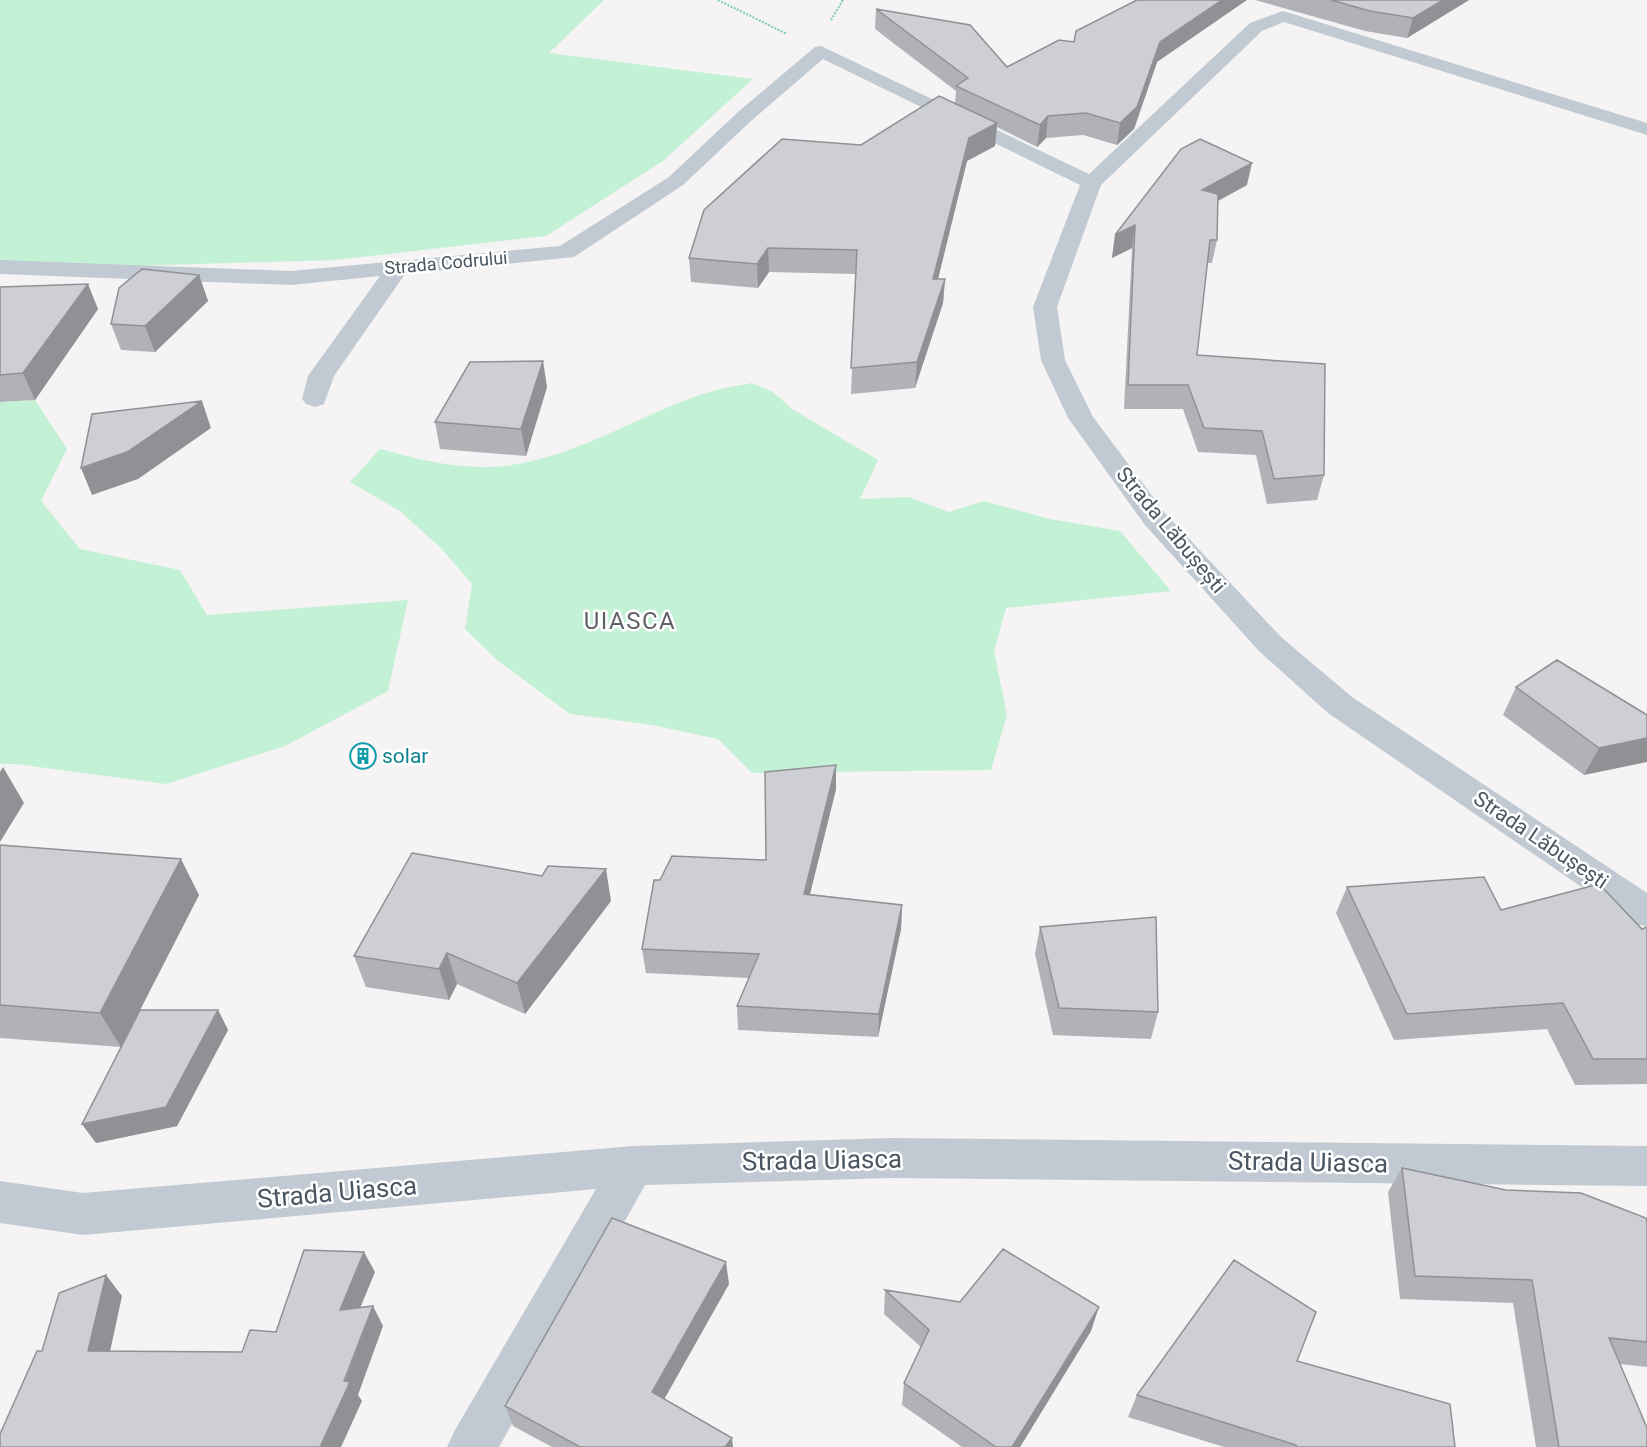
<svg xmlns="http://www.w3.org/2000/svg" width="1647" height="1447" viewBox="0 0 1647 1447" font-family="Roboto,sans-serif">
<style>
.green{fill:#c3f1d5}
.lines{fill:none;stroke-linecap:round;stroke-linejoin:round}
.path{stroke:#7ad0a6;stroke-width:2;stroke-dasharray:2 1.5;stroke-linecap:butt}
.street{fill:#c1cad2;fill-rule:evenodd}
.wall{fill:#b0b2b7}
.shaded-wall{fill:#909195}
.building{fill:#cdcfd5;stroke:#909195;stroke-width:1.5}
.labels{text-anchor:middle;stroke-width:5;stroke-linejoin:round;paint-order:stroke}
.far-street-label{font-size:18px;fill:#4a5661;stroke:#fff}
.street-label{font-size:21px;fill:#4a5661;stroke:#fff}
.culture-label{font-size:21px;fill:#0d838f;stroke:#fff;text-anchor:start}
.quarter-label{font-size:24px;letter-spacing:1.5px;fill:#5f6368;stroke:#fff}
.near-street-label{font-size:26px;fill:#4a5661;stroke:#fff}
</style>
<rect width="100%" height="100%" fill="#f5f3f3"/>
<path class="green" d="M 0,0 L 604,0 L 549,53 L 753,79 L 663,161 L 546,236 L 335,260 L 0,270 Z
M 752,383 L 773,392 L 792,409 L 878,460 L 860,499 L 909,497 L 949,512 L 984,501 L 1050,519 L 1120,531 L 1171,591 L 1006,608 L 994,651 L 1007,715 L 991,770 L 752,773 L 718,739 L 652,725 L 570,714 L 496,659 L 465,629 L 472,584 L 441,548 L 400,511 L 350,482 L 380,449 C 413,458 448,467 483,467 C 562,467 630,418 703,394 C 718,389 736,386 752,383 Z
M 35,400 L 67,449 L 41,501 L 80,549 L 180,570 L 207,615 L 408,600 L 388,691 L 285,746 L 166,784 L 16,764 L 0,764 L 0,402 Z"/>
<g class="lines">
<path class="path" d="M 718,0 L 787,34
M 831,20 L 843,0"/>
<path class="street" d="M 1283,11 L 1647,123 L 1647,135 L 1284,22 L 1262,31 L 1101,185 L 1057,307 L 1065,360 L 1093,417 L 1165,513 L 1281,637 L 1352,697 L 1647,893 L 1647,927 L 1634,923 L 1328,713 L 1259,651 L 1145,525 L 1068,418 L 1041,360 L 1033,307 L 1080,185 L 823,59 L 752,120 L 683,185 L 574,257 L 405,274 L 334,376 L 324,404 L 315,407 L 306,404 L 302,399 L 308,376 L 380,276 L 291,285 L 0,274 L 0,260 L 291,271 L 560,246 L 669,177 L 738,112 L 815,47 L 821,46 L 1089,174 L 1250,23 Z
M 892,1138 L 1647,1146 L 1647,1186 L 892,1178 L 645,1185 L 499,1447 L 447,1447 L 455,1430 L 596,1189 L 83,1235 L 0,1223 L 0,1181 L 83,1193 L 633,1146 Z"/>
</g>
<path class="wall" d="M 1255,0 L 1469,0 L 1407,38 L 1365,31 Z
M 876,9 L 1007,67 L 1157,62 L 1134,129 L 1117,145 L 1083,135 L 1046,138 L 1037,147 L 997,127 L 995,146 L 967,161 L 938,279 L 945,279 L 943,303 L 915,388 L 851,394 L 856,274 L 769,272 L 758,288 L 691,282 L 689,258 L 861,145 L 955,103 L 956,91 L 875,29 Z
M 1247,185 L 1217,201 L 1217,240 L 1212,263 L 1207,263 L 1197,355 L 1324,475 L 1317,500 L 1267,504 L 1256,455 L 1198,452 L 1183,409 L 1124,409 L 1132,248 L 1112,258 L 1115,235 Z
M 199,275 L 208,301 L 155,352 L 121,350 L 111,324 Z
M 0,287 L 98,309 L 35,400 L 0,402 Z
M 547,387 L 526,456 L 440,449 L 435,422 Z
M 1516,687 L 1647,715 L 1584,775 L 1503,715 Z
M 836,765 L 836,789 L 810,894 L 902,905 L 901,929 L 878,1037 L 738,1030 L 737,1006 L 749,978 L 646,973 L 642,949 L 660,880 L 766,860 Z
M 0,845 L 199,895 L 140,1010 L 218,1010 L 228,1030 L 177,1126 L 96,1143 L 82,1124 L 121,1047 L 0,1038 Z
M 1347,887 L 1642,929 L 1647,927 L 1647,1084 L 1575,1085 L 1547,1029 L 1394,1040 L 1336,913 Z
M 611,901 L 525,1014 L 457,984 L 449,1000 L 366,987 L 354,956 Z
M 1040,927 L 1158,1012 L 1151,1039 L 1053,1035 L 1035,954 Z
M 1402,1168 L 1647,1222 L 1647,1367 L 1620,1364 L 1647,1447 L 1536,1447 L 1513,1303 L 1400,1299 L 1388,1192 Z
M 729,1284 L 664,1399 L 733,1447 L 552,1447 L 513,1426 L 505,1406 Z
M 885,1290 L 1091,1331 L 1020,1447 L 962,1447 L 902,1405 L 904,1383 L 921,1347 L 884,1314 Z
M 1297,1361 L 1455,1447 L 1224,1447 L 1128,1417 L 1137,1395 Z"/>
<path class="shaded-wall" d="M 1222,0 L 1247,0 L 1157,62 L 1134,129 L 1117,145 L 1120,123 L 1160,42 Z
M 1443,0 L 1469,0 L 1407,38 L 1413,18 Z
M 1048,116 L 1046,138 L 1037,147 L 1040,125 Z
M 997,123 L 995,146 L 967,161 L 932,303 L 933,279 L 969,138 Z
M 1252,163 L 1247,185 L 1198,212 L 1202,190 Z
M 1135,225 L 1132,248 L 1112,258 L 1115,235 Z
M 768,248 L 769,272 L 758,288 L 757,264 Z
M 199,275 L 208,301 L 155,352 L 145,326 Z
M 945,279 L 943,303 L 915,388 L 917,362 Z
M 88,284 L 98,309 L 35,400 L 23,373 Z
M 543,361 L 547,387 L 526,456 L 521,429 Z
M 202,401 L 211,428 L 138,479 L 92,495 L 81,468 Z
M 1647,738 L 1647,762 L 1584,775 L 1599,748 Z
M 836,765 L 836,789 L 804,918 L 804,894 Z
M 3,767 L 24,803 L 0,842 L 0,772 Z
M 181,859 L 199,895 L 121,1047 L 100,1013 Z
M 606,869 L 611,901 L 525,1014 L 517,983 Z
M 902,905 L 901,929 L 878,1037 L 879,1014 Z
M 447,953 L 457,984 L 449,1000 L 439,969 Z
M 218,1010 L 228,1030 L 177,1126 L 96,1143 L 82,1124 Z
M 364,1252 L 375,1272 L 351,1330 L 340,1310 Z
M 726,1262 L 729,1284 L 657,1412 L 652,1392 Z
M 106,1275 L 122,1296 L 106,1370 L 88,1351 Z
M 373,1306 L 383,1326 L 358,1395 L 362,1401 L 341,1447 L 320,1447 Z
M 1099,1307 L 1091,1331 L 1020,1447 L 1012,1447 Z
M 732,1438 L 733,1447 L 725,1447 Z"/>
<path class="building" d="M 1137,0 L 1222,0 L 1160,42 L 1137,107 L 1120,123 L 1086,113 L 1048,116 L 1040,125 L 956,86 L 968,78 L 876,9 L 970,25 L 1007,67 L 1059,40 L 1074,42 L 1076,31 Z
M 1331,0 L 1443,0 L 1413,18 L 1370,11 Z
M 939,96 L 997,123 L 969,138 L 933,279 L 945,279 L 917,362 L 851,368 L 857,250 L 768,248 L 757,264 L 689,258 L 704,210 L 782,139 L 861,145 Z
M 1200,139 L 1252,163 L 1202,190 L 1218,194 L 1217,240 L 1210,240 L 1197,355 L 1325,364 L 1324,475 L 1274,479 L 1262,431 L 1204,428 L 1188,385 L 1128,385 L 1135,225 L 1115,235 L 1181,149 Z
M 142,269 L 199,275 L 145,326 L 111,324 L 119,288 Z
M 88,284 L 23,373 L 0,375 L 0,287 Z
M 543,361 L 521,429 L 435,422 L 470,362 Z
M 202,401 L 127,452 L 81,468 L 92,414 Z
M 1557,660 L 1647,715 L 1647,738 L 1599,748 L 1516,687 Z
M 836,765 L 804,894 L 902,905 L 879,1014 L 737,1006 L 759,954 L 642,949 L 654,880 L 660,880 L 672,856 L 766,860 L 765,772 Z
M 0,845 L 181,859 L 100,1013 L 0,1005 Z
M 412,853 L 542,876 L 548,866 L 606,869 L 517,983 L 447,953 L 439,969 L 354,956 Z
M 1484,877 L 1501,910 L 1599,884 L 1642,929 L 1647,927 L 1647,1059 L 1593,1059 L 1563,1003 L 1407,1014 L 1347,887 Z
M 1156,917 L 1158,1012 L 1059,1008 L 1040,927 Z
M 140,1010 L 218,1010 L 166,1107 L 82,1124 Z
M 1402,1168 L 1506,1190 L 1581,1193 L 1646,1218 L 1647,1222 L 1647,1342 L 1609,1338 L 1647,1428 L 1647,1447 L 1559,1447 L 1532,1280 L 1415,1276 Z
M 612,1218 L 726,1262 L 652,1392 L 732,1438 L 725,1447 L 580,1447 L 505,1406 Z
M 1003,1249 L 1099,1307 L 1012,1447 L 996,1447 L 904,1383 L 929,1330 L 885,1290 L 960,1302 Z
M 304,1250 L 364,1252 L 340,1310 L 373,1306 L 344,1381 L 350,1382 L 320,1447 L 0,1447 L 0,1434 L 37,1351 L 42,1351 L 59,1293 L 106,1275 L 88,1351 L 242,1352 L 250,1330 L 276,1332 Z
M 1234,1260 L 1316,1312 L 1297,1361 L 1450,1404 L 1455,1447 L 1296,1447 L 1296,1445 L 1137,1395 Z"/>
<defs>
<g id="building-ring" transform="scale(1.35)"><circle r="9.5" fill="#fff" stroke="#0f9aa8" stroke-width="1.5"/><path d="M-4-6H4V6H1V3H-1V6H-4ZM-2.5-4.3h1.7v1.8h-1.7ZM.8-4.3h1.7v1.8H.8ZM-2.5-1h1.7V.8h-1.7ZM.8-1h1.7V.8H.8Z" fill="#0f9aa8"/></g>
</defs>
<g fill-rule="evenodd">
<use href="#building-ring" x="363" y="756"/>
</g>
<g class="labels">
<g class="far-street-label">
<text transform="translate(446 263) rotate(-5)" y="6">Strada Codrului</text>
</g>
<g class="street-label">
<text transform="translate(1171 530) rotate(50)" y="7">Strada Lăbușești</text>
<text transform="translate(1541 840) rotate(34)" y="7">Strada Lăbușești</text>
</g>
<g class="culture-label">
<text x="382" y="763">solar</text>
</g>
<g class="quarter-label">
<text x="630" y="629">UIASCA</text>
</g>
<g class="near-street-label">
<text transform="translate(822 1160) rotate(-1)" y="9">Strada Uiasca</text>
<text transform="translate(1308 1162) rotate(1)" y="9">Strada Uiasca</text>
<text transform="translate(337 1192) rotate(-5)" y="9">Strada Uiasca</text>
</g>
</g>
</svg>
